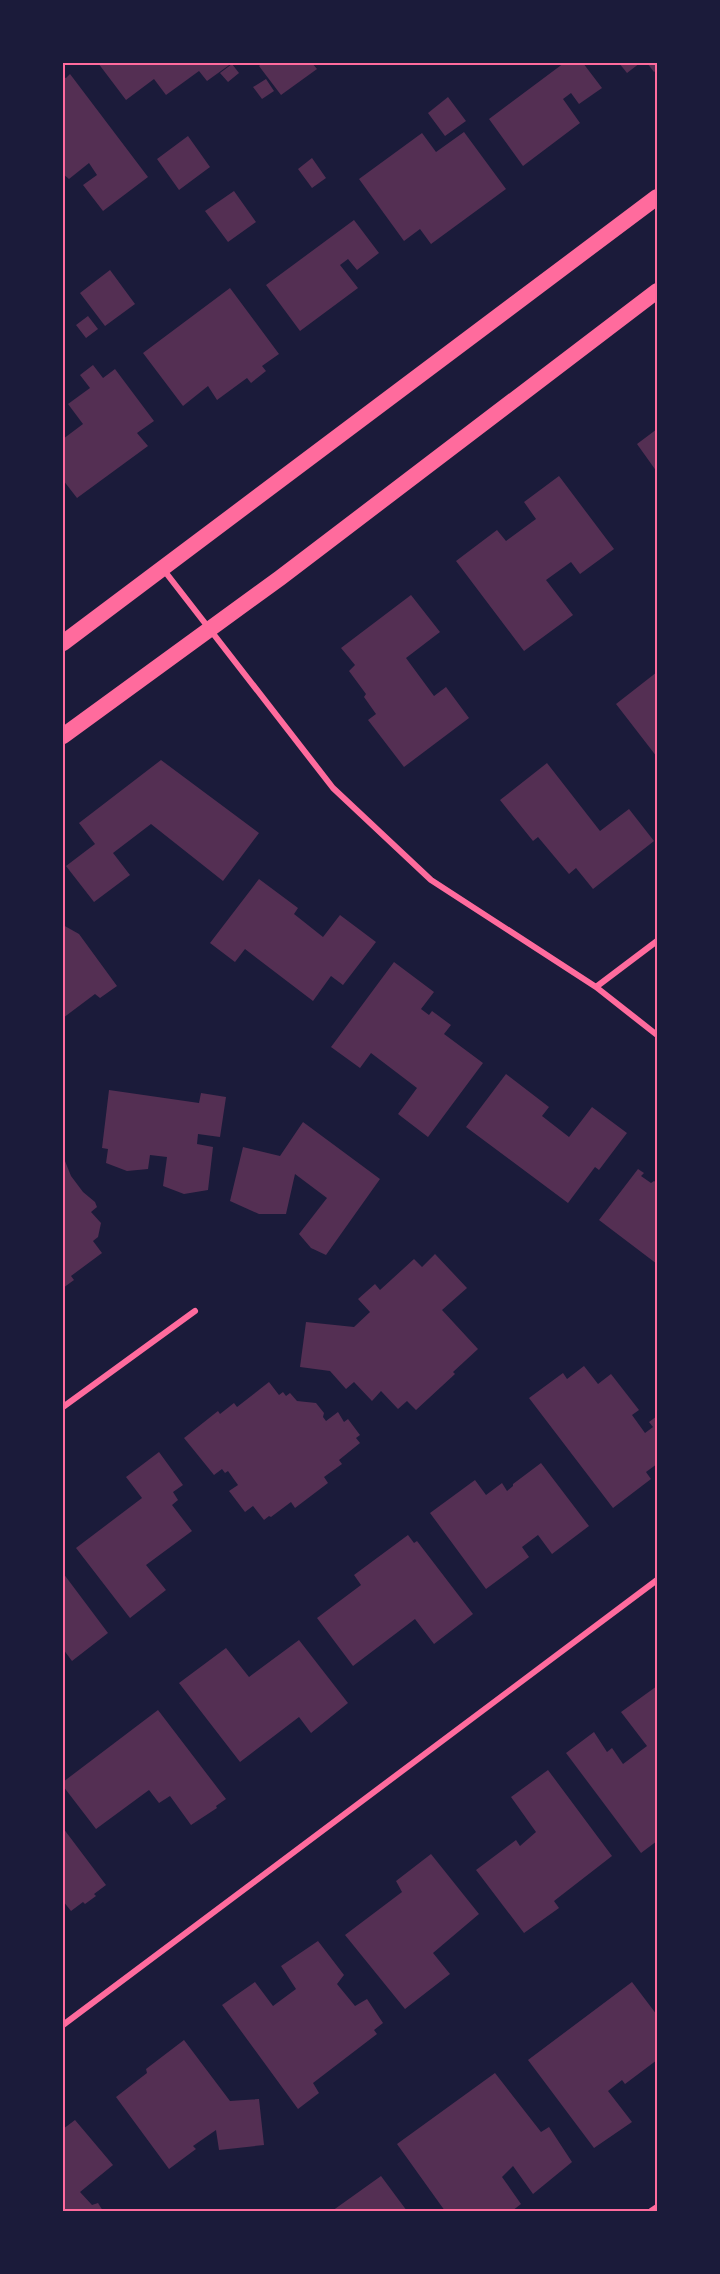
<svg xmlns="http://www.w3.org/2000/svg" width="720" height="2274" viewBox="0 0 720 2274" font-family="Overpass,sans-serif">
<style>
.building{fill:#542f53}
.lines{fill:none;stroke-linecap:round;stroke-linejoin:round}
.minor{stroke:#ff6b9d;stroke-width:6}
.trunk{stroke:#ff6b9d;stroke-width:16}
.neatline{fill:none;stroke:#ff6b9d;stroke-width:2}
</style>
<rect width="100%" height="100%" fill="#1b1b3a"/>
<path class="building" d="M 98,63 L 232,63 L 207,81 L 199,71 L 166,95 L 154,79 L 126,100 Z
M 262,63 L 312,63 L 317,69 L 281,95 L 259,66 Z
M 564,63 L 583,63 L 602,88 L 579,104 L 571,93 L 563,99 L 580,123 L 523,166 L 489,119 Z
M 619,63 L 640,63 L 627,73 Z
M 647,63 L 657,63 L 657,70 L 654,72 Z
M 232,64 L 239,73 L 228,82 L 220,73 Z
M 70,74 L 148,177 L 103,211 L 83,185 L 97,175 L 89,163 L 69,179 L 63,174 L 63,77 L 66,78 Z
M 266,79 L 274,91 L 262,99 L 253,87 Z
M 448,97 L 466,121 L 445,136 L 428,113 Z
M 464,132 L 506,189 L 431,244 L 420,229 L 404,241 L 359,179 L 422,133 L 436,152 Z
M 188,136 L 210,167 L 179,190 L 157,159 Z
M 312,158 L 326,178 L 312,188 L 298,169 Z
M 234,191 L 256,222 L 228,242 L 205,211 Z
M 354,220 L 379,253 L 357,270 L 348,259 L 340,265 L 358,288 L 300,331 L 266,285 Z
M 110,270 L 135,304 L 105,326 L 80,293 Z
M 230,288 L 279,354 L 262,366 L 266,371 L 251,383 L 247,378 L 217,400 L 208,386 L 183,406 L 143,353 Z
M 88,316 L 98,329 L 86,338 L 76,325 Z
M 93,365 L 103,378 L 115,369 L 154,421 L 137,433 L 148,446 L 77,498 L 63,480 L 63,439 L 83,424 L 68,404 L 90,388 L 80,375 Z
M 657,429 L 657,472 L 637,444 Z
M 559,476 L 614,549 L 580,574 L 571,562 L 546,580 L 573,615 L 524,651 L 456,561 L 497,530 L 506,541 L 536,519 L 524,502 Z
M 411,595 L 440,632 L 406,658 L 434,696 L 446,687 L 469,718 L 404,767 L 368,720 L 376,714 L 364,697 L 366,694 L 349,671 L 355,665 L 341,648 Z
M 657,672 L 657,757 L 616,704 Z
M 161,760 L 259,833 L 223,881 L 151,824 L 113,853 L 130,875 L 94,902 L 66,866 L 95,844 L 79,823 Z
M 547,763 L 600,831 L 629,809 L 654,841 L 593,889 L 576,868 L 569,874 L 538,837 L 533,841 L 500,800 Z
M 259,879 L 298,908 L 294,914 L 323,937 L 340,915 L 376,942 L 343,985 L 331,976 L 313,1001 L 245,949 L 235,962 L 210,943 Z
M 63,925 L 79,934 L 117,986 L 100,998 L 95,994 L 63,1018 Z
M 394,962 L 434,992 L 421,1009 L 429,1015 L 432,1011 L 451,1025 L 444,1034 L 483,1063 L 428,1137 L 398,1114 L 417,1088 L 371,1053 L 360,1068 L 331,1047 Z
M 506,1074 L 549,1107 L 542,1116 L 569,1137 L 592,1107 L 627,1133 L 599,1170 L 595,1167 L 568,1203 L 466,1127 Z
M 109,1090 L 199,1103 L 201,1093 L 226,1097 L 220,1137 L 198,1134 L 197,1144 L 213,1147 L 208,1190 L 184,1194 L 163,1186 L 167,1157 L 150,1155 L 148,1169 L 127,1171 L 106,1163 L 108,1149 L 102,1148 Z
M 303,1122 L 380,1179 L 326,1255 L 311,1248 L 299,1234 L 327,1198 L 295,1174 L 286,1214 L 259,1214 L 230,1201 L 243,1147 L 280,1156 Z
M 63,1156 L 71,1176 L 83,1192 L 95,1202 L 97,1207 L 91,1212 L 101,1223 L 98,1237 L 93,1241 L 102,1253 L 71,1276 L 74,1280 L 63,1288 Z
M 638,1169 L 644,1173 L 641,1176 L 651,1183 L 654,1181 L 657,1183 L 657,1264 L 599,1220 Z
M 435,1254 L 467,1288 L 442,1310 L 478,1349 L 453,1372 L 455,1374 L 416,1410 L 407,1401 L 398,1409 L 381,1391 L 372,1401 L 354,1382 L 346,1389 L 330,1371 L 300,1367 L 306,1322 L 354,1327 L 370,1312 L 358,1299 L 375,1284 L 380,1290 L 414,1259 L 422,1267 Z
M 584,1366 L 598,1384 L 611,1374 L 639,1410 L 632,1415 L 645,1433 L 653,1427 L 649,1422 L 657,1416 L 657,1464 L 646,1472 L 651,1479 L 613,1508 L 529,1398 L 563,1373 L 567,1379 Z
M 269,1382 L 279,1395 L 283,1392 L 286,1396 L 290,1393 L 297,1401 L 316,1403 L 324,1413 L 323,1417 L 326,1421 L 338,1412 L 344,1422 L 348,1419 L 360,1435 L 356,1438 L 360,1443 L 339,1460 L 342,1464 L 324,1477 L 328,1483 L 295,1508 L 291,1502 L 271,1517 L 269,1516 L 264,1520 L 253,1506 L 245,1512 L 229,1491 L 238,1485 L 228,1471 L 225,1473 L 222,1469 L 214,1475 L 184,1438 L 218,1411 L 220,1414 L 234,1403 L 237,1407 Z
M 159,1452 L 183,1485 L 173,1492 L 178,1500 L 172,1505 L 192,1531 L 146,1565 L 166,1590 L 130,1618 L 76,1548 L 142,1498 L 126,1477 Z
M 541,1463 L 589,1526 L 552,1554 L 538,1535 L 522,1547 L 529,1557 L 486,1589 L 430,1513 L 475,1480 L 486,1495 L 502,1483 L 507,1491 L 513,1486 L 513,1484 Z
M 408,1535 L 414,1543 L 417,1541 L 473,1614 L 434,1644 L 415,1619 L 353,1666 L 317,1618 L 361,1585 L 354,1575 Z
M 63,1573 L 108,1633 L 72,1661 L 63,1649 Z
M 299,1640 L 348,1703 L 311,1733 L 299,1717 L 240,1762 L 179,1683 L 226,1648 L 249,1677 Z
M 657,1686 L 657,1841 L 641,1853 L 566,1753 L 594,1732 L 607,1752 L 612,1748 L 623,1764 L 647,1746 L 621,1712 Z
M 158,1710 L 226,1799 L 216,1806 L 217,1808 L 191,1825 L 170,1796 L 159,1803 L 149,1790 L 96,1829 L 63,1786 L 63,1782 Z
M 548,1770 L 612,1856 L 554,1901 L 559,1908 L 524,1933 L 476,1870 L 516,1840 L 520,1846 L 536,1832 L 511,1797 Z
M 63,1828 L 106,1885 L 94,1894 L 96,1896 L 85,1904 L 83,1902 L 71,1911 L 63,1901 Z
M 431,1854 L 479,1914 L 433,1953 L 450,1974 L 405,2009 L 345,1935 L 402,1892 L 396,1881 Z
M 318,1941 L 344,1975 L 337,1984 L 355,2006 L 367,1999 L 383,2023 L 374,2030 L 377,2034 L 313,2083 L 319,2093 L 298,2109 L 222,2005 L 255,1982 L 273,2006 L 296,1989 L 281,1966 Z
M 632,1982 L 657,2015 L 657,2060 L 625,2084 L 622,2080 L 608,2091 L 632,2122 L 594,2148 L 528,2060 Z
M 184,2040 L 230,2101 L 259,2099 L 264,2145 L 219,2150 L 216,2130 L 193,2146 L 196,2149 L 169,2169 L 116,2097 L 147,2073 L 146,2069 Z
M 495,2073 L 541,2132 L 549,2127 L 572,2162 L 533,2194 L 513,2166 L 502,2177 L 521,2204 L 512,2211 L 445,2211 L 397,2144 Z
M 75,2120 L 113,2165 L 80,2192 L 92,2205 L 98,2203 L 103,2211 L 63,2211 L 63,2129 Z
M 381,2176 L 407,2211 L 332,2211 Z"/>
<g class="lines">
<path class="minor" d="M 163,569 L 333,788 L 431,880 L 596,987 L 657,1035
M 596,987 L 657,941
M 63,1407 L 195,1311
M 63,2025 L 657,1580
M 651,2211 L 657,2207"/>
<path class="trunk" d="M 63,643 L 657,197
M 63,736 L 280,578 L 657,291"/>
</g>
<rect width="720" height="2274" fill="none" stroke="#1b1b3a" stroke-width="129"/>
<rect x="64" y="64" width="592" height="2146" class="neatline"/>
</svg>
